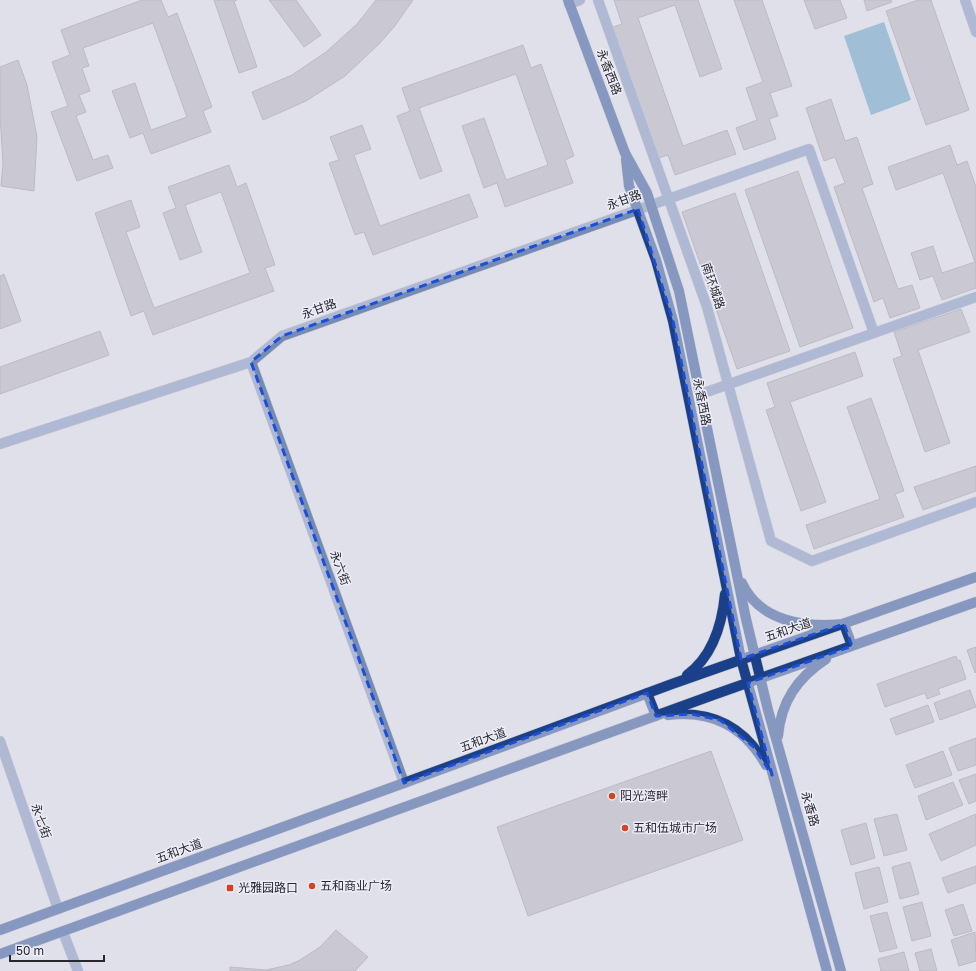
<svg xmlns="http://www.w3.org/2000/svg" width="976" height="971" viewBox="0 0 976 971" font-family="'Golos Text','Noto Sans SC',sans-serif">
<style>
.water{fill:#5494bf}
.building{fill:#afaab4;stroke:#918d96}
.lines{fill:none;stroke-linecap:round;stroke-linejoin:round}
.minor-casing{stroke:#bbbbc5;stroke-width:11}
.major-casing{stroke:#bbbbc5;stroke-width:11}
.minor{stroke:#748bb5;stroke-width:10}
.major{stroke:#1a4089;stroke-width:10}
.marked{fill:none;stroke:#1d4ed8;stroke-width:3;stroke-dasharray:8 5;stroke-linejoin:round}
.poi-dot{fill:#cf4621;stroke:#ededf9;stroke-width:1.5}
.labels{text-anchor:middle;stroke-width:3;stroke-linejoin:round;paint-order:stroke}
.street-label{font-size:12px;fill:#28282c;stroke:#ededf9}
.poi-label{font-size:12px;fill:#28282c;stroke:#ededf9;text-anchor:start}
</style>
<rect width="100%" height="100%" fill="#e0e0eb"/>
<path class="water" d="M 884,22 L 911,100 L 871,115 L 844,36 Z"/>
<path class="building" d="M 142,0 L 161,0 L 168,17 L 177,13 L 212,107 L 203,111 L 211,132 L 151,154 L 143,133 L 130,138 L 112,91 L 135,83 L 151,130 L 187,117 L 153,23 L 83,48 L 89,66 L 82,68 L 90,91 L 79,95 L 86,112 L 76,116 L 93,160 L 108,155 L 113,168 L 77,181 L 51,112 L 68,106 L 52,62 L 70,55 L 61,30 Z
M 214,0 L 237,0 L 234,1 L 257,67 L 239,73 Z
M 269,0 L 296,0 L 321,35 L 304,47 Z
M 376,0 L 413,0 L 394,27 L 379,44 L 345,76 L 306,101 L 263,120 L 252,92 L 292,75 L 326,52 L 357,24 Z
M 614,0 L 698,0 L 722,69 L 700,77 L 675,5 L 638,18 L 683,146 L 727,130 L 736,154 L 675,175 L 668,155 L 659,158 L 613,27 L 622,24 Z
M 734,0 L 762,0 L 792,86 L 770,93 L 778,116 L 769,119 L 776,139 L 744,150 L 736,128 L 757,120 L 746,88 L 763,82 Z
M 804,0 L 840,0 L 847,18 L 815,29 Z
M 864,0 L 891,0 L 892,2 L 867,11 Z
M 918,0 L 931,0 L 969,110 L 926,125 L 886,11 Z
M 523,45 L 531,68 L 541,64 L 574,156 L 565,160 L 573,183 L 505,207 L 497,183 L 484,188 L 462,126 L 484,118 L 506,180 L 548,165 L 516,74 L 419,108 L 442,171 L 420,179 L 397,116 L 410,111 L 402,88 Z
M 18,60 L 27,85 L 37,137 L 34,191 L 1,186 L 3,163 L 0,116 L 0,67 Z
M 831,99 L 845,141 L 857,137 L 873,184 L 862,188 L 898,289 L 912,285 L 920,308 L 890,318 L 883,298 L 874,302 L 834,187 L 845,183 L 835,157 L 824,161 L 806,108 Z
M 362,125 L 371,149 L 354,155 L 380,226 L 469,194 L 478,217 L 373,255 L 364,232 L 355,235 L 329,163 L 339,160 L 330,137 Z
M 950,145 L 957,165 L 967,161 L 976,187 L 976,288 L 942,300 L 933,276 L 920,280 L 911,253 L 933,246 L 942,273 L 975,262 L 943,173 L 896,190 L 888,167 Z
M 229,165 L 237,187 L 246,183 L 275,265 L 265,268 L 274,291 L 153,335 L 144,311 L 131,316 L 95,213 L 131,200 L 140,227 L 126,232 L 154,308 L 250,273 L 221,192 L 185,205 L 202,252 L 180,260 L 163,213 L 176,208 L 168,187 Z
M 798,171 L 853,328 L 800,347 L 745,190 Z
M 735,193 L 790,351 L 737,369 L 682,212 Z
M 4,274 L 21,321 L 0,329 L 0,276 Z
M 961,309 L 970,332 L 918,350 L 950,443 L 925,452 L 893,359 L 902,356 L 894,332 Z
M 100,331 L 109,355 L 0,394 L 0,367 Z
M 855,352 L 863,376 L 790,402 L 826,502 L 801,511 L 766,410 L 775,407 L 767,383 Z
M 871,398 L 904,491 L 895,494 L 904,517 L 814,549 L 806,525 L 880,499 L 847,407 Z
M 976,466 L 976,491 L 923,510 L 914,487 Z
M 976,647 L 976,672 L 975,673 L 967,650 Z
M 956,656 L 958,661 L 960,660 L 966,679 L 938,689 L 940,694 L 927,699 L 925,693 L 885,707 L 877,684 Z
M 970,690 L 976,707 L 940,720 L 934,703 Z
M 928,705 L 934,722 L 896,735 L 890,719 Z
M 976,738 L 976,765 L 958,771 L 949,748 Z
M 711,751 L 743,840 L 528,916 L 497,827 Z
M 943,751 L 952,775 L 915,788 L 906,765 Z
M 976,774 L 976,801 L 969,804 L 959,780 Z
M 953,782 L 963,805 L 926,820 L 918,796 Z
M 897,814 L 907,850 L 884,856 L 874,819 Z
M 976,814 L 976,845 L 941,861 L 929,834 Z
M 866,823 L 875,858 L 851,865 L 841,830 Z
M 910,862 L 919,894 L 900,899 L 892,867 Z
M 976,866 L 976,883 L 948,893 L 942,878 Z
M 879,867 L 888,902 L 864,909 L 855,873 Z
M 922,902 L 931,936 L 912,941 L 903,907 Z
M 963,904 L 972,931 L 954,936 L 945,910 Z
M 887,912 L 897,948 L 880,952 L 870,916 Z
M 336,930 L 368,957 L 355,971 L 230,971 L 230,967 L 266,970 L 289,965 L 300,960 L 320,947 Z
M 975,932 L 976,961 L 959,966 L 951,940 Z
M 931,949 L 937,971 L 920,971 L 915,953 Z
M 904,952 L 909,971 L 881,971 L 878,959 Z"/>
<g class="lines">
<g class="minor-casing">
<path id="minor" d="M 598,0 L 707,307 L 771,541 L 812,561 L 976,502
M 965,0 L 976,32
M 569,4 L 580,0
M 251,362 L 404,783
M 701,394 L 976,297
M 0,444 L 251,362 L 282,336 L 809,149 L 874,333
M 0,741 L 58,909
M 63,932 L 78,971"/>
</g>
<g class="major-casing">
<path id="major" d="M 568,0 L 625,153 L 647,193 L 679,291 L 746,619 L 768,710 L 841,971
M 626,159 L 629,186 L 656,260 L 673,321 L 741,659 L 827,971
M 742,583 C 760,622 806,628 844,624 L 852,646
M 687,675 C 713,656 722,625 725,594
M 647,693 L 656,716
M 668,715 C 712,710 744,726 766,765
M 778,736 C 781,702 797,678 826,659
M 0,930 L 404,783 L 672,684 L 976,577
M 0,954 L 713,695 L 976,602"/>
</g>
<use href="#minor" class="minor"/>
<use href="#major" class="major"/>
</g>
<path d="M0 0H976V971H0ZM 638,209 L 673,321 L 741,659 L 844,624 L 852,646 L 748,683 L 772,775 L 754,747 L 720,720 L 692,714 L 656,716 L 647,693 L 404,783 L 251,362 L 282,336 Z" fill="#e0e0eb" fill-opacity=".55" fill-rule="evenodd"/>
<path class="marked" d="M 638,209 L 673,321 L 741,659 L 844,624 L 852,646 L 748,683 L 772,775 L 754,747 L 720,720 L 692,714 L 656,716 L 647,693 L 404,783 L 251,362 L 282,336 Z"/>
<g class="poi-dot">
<circle cx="612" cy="796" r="4"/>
<circle cx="625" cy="828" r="4"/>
<circle cx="312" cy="886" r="4"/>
<rect x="226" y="884" width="8" height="8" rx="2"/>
</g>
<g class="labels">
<g class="street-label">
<text transform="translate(609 72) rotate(69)" y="4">永香西路</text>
<text transform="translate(624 200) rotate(-20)" y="4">永甘路</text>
<text transform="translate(713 286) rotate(71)" y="4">南环城路</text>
<text transform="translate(319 309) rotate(-20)" y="4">永甘路</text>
<text transform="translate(702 402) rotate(79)" y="4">永香西路</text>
<text transform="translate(340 568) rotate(70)" y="4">永六街</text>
<text transform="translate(788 630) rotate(-19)" y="4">五和大道</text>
<text transform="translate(483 740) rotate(-20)" y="4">五和大道</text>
<text transform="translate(810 809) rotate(74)" y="4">永香路</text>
<text transform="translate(41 821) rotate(71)" y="4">永七街</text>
<text transform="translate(179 851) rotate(-20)" y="4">五和大道</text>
</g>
<g class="poi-label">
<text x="620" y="800">阳光湾畔</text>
<text x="633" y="832">五和伍城市广场</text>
<text x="320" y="890">五和商业广场</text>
<text x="238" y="892">光雅园路口</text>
</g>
</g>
<path d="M10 955v6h94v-6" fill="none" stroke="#28282c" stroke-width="2"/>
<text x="16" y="955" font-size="12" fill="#28282c" stroke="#ededf9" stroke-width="3" paint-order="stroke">50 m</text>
</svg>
